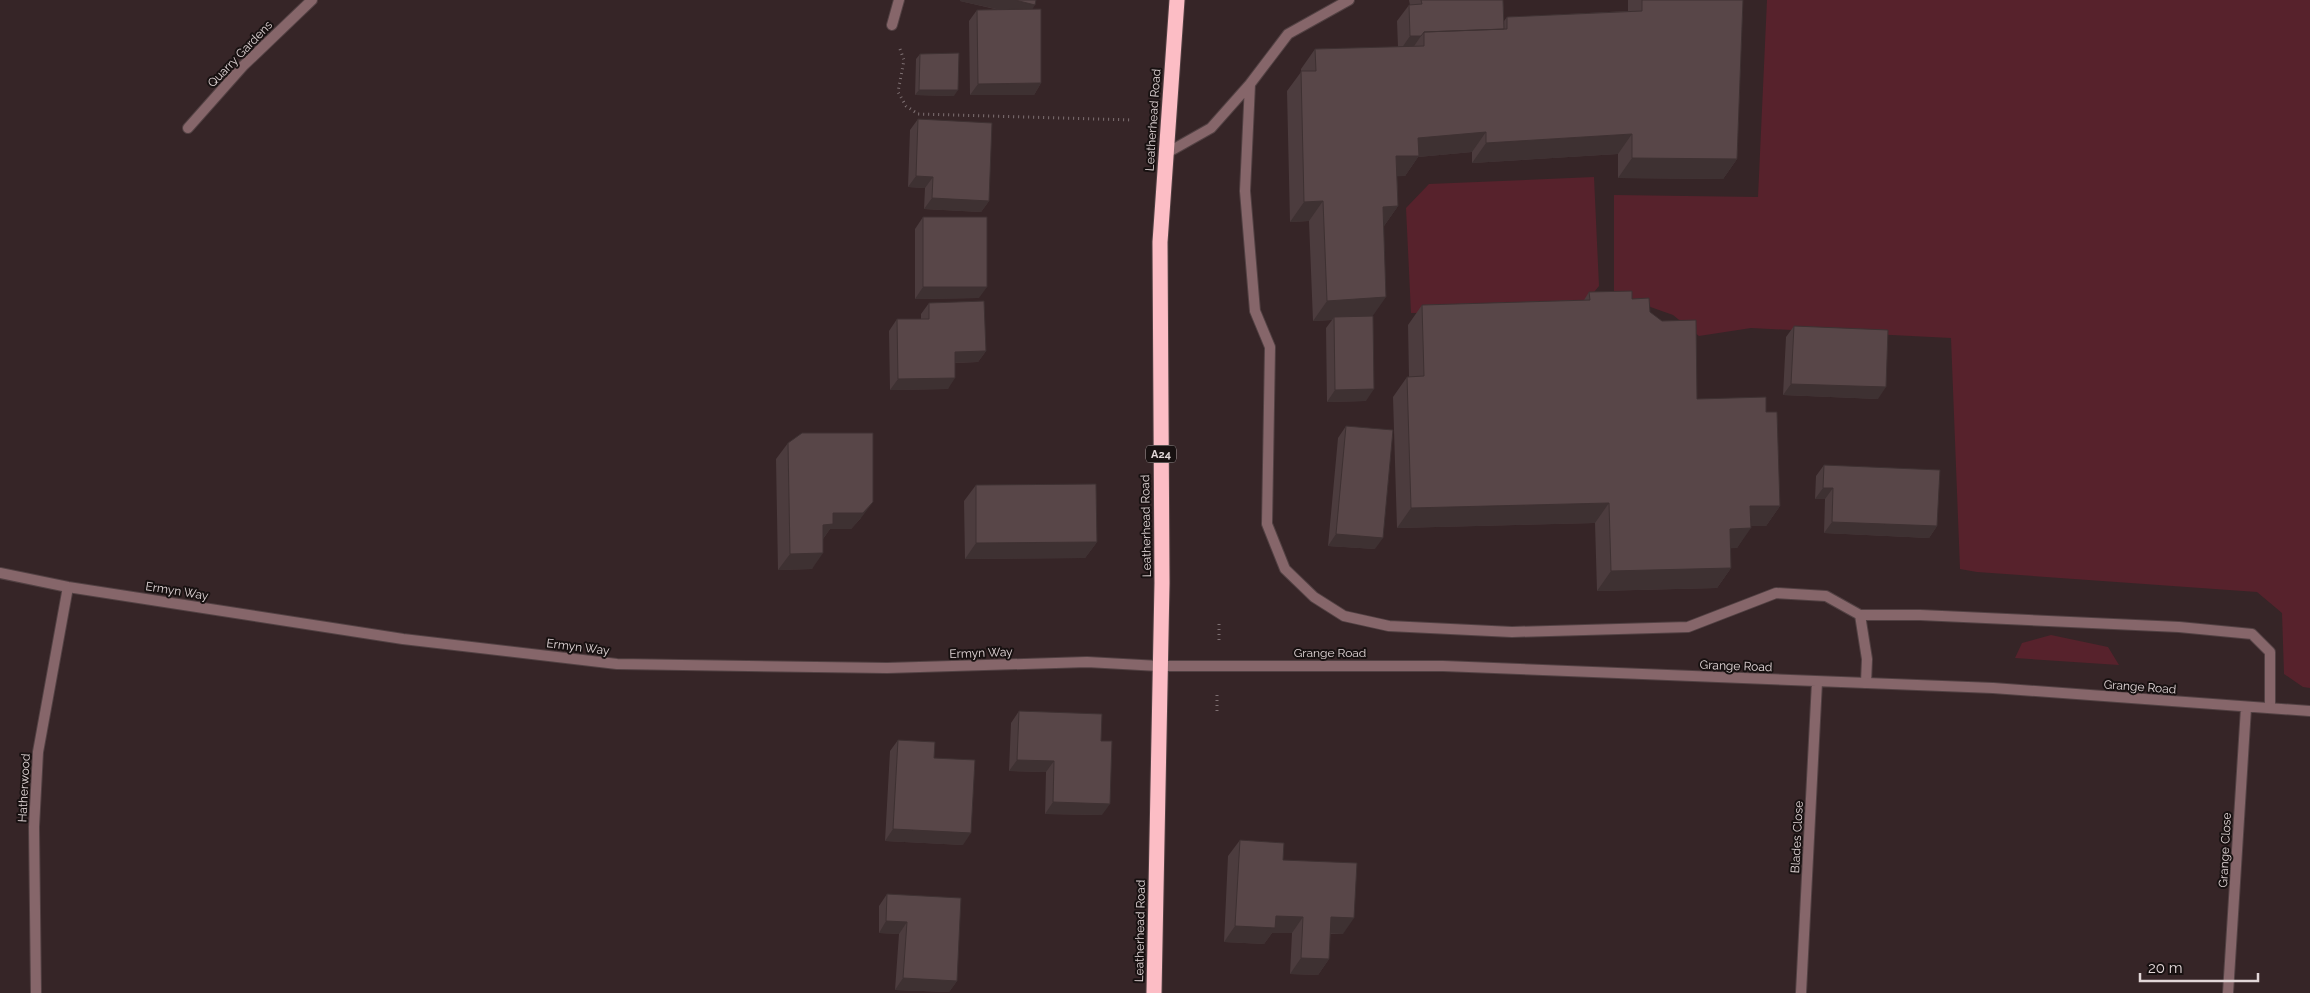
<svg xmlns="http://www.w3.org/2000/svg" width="2310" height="993" viewBox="0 0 2310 993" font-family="Raleway,sans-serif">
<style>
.green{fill:#57222c}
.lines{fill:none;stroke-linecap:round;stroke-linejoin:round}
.lane-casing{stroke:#524143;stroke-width:12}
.street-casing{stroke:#524143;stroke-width:12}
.highway-casing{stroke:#524143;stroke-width:17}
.path{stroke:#7f7173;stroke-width:3;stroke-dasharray:1 4;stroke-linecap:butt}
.lane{stroke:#86666a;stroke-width:10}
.street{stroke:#86666a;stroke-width:10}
.highway{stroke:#fcbdc5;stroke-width:15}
.wall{fill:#4c3c3e}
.shaded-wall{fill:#3e3132}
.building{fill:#584648;stroke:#3e3132}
.labels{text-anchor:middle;stroke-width:4;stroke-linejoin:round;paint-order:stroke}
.shield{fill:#181111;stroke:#a59c9c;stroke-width:1}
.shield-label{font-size:11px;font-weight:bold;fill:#e2d7d8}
.street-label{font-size:12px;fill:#e2d7d8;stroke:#181111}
</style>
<rect width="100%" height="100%" fill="#362527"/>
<path class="green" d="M 1767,0 L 2310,0 L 2310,688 L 2303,687 L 2284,674 L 2282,613 L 2257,592 L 1977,572 L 1960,569 L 1951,338 L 1751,328 L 1699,336 L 1673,315 L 1614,294 L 1614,195 L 1758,197 Z
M 1594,177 L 1599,286 L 1586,302 L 1528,312 L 1411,313 L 1406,208 L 1429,184 Z
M 2051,635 L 2108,647 L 2119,665 L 2015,658 L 2022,643 Z"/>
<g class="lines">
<g class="lane-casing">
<path id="lane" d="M 1250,84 L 1245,191 L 1255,311 L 1270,347 L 1267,524 L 1285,569 L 1314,597 L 1344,616 L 1389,626 L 1512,632 L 1688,627 L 1776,593 L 1826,596 L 1860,615 L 1867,659 L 1866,683
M 1165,154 L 1211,128 L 1250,84 L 1288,34 L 1349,0
M 1860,615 L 1920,615 L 2179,627 L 2252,634 L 2270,652 L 2270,707"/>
</g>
<g class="street-casing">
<path id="street" d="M 892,25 L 899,0
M 188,128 L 243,66 L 312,0
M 0,573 L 68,587 L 403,639 L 617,664 L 887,668 L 1087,662 L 1159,666 L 1443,666 L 1993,688 L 2310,711
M 36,993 L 34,827 L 38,752 L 68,587
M 1801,993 L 1817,682
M 2228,993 L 2246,708"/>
</g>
<g class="highway-casing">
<path id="highway" d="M 1154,993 L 1162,583 L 1160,242 L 1177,0"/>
</g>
<path class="path" d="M 900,49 L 904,60 L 898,92 L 906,106 L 918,114 L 1133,120
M 1219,640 L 1219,623
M 1217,711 L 1217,691"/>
<use href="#lane" class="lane"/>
<use href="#street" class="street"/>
<use href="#highway" class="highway"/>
</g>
<path class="wall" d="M 960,0 L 1036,0 L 1032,9 L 1041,83 L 1034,95 L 970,95 L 969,21 L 977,10 L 999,10 L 960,1 Z
M 1409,0 L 1503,0 L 1504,21 L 1507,17 L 1628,11 L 1628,0 L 1743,0 L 1737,159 L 1723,179 L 1618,178 L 1618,154 L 1472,163 L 1472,152 L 1418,157 L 1405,176 L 1397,176 L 1398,206 L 1384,226 L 1372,316 L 1366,401 L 1327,402 L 1326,328 L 1332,320 L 1313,321 L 1309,221 L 1290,222 L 1287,91 L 1301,72 L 1301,69 L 1315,49 L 1398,47 L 1397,21 L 1409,5 L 1410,5 Z
M 920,54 L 954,96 L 915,95 L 916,59 Z
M 918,119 L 989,201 L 981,212 L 924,209 L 925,188 L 908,187 L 910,130 Z
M 923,217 L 979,298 L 915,299 L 915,229 Z
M 1589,292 L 1632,299 L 1650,312 L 1697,399 L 1766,412 L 1780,506 L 1766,526 L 1751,526 L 1737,548 L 1730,548 L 1731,568 L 1717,588 L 1597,591 L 1595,523 L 1397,528 L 1393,397 L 1407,377 L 1409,377 L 1408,325 L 1422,305 L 1584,300 Z
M 929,303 L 986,351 L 978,362 L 955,363 L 948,389 L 890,390 L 889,331 L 897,319 L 921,319 L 921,314 Z
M 1794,326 L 1878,399 L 1783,395 L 1786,337 Z
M 1346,426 L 1375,549 L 1328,546 L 1338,438 Z
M 788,443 L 861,518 L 851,529 L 830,529 L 823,539 L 812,569 L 778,570 L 776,459 Z
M 1824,465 L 1937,526 L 1929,538 L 1824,533 L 1825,499 L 1815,499 L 1816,476 Z
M 976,485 L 1097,542 L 1085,558 L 965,559 L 964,501 Z
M 1019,711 L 1101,741 L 1102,815 L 1045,814 L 1046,772 L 1009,771 L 1011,723 Z
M 898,740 L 934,758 L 963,845 L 885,841 L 890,751 Z
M 1240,840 L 1283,860 L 1343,934 L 1330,934 L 1329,959 L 1318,975 L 1290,974 L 1292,933 L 1272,933 L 1264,944 L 1224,942 L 1228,856 Z
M 887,894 L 957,981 L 949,992 L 895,990 L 899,934 L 879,933 L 879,906 Z"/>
<path class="shaded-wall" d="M 960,0 L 1015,0 L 1035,5 L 1028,16 L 960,1 Z
M 1410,36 L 1421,36 L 1410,52 L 1399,52 Z
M 1041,83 L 1034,95 L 970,95 L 978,84 Z
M 919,90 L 958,90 L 954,96 L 915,95 Z
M 1486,132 L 1472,152 L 1418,157 L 1405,176 L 1382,177 L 1396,156 L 1418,138 Z
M 1632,134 L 1618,154 L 1472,163 L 1486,143 Z
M 1632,158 L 1737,159 L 1723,179 L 1618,178 Z
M 916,176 L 933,177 L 925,188 L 908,187 Z
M 932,198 L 989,201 L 981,212 L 924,209 Z
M 1323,201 L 1309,221 L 1290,222 L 1304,202 Z
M 1398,206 L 1384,226 L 1383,207 Z
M 923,287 L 987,287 L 979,298 L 915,299 Z
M 1386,297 L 1372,317 L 1334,317 L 1332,320 L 1313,321 L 1327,301 Z
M 986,351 L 978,362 L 947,363 L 955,352 Z
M 955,378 L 948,389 L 890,390 L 898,379 Z
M 1791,384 L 1886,387 L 1878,399 L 1783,395 Z
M 1374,389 L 1366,401 L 1327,402 L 1335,390 Z
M 1823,488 L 1833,488 L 1825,499 L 1815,499 Z
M 873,502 L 861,518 L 851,529 L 830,529 L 822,540 L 823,525 L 833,513 Z
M 1609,503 L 1595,523 L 1397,528 L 1411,508 Z
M 1750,506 L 1780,506 L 1766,526 L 1736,526 Z
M 1832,522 L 1937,526 L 1929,538 L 1824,533 Z
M 1751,528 L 1737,548 L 1716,549 L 1730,529 Z
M 1336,534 L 1383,538 L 1375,549 L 1328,546 Z
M 1097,542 L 1085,558 L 965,559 L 976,543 Z
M 823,553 L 812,569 L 778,570 L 790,554 Z
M 1731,568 L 1717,588 L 1597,591 L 1611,571 Z
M 1017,760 L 1054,761 L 1046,772 L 1009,771 Z
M 1053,802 L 1110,804 L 1102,815 L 1045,814 Z
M 893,829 L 971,833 L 963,845 L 885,841 Z
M 1276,916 L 1303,917 L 1292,933 L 1272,933 L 1264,944 L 1224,942 L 1235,926 Z
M 1331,917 L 1354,918 L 1343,934 L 1320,933 Z
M 886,921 L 907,922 L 899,934 L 879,933 Z
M 1301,958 L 1329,959 L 1318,975 L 1290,974 Z
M 903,978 L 957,981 L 949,992 L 895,990 Z"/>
<path class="building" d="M 1015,0 L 1036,0 L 1035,5 Z
M 1421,0 L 1503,0 L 1504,29 L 1424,32 L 1421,36 L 1410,36 L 1409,5 L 1422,4 Z
M 1642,0 L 1743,0 L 1737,159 L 1632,158 L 1632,134 L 1486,143 L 1486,132 L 1418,138 L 1419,156 L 1396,156 L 1398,206 L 1383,207 L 1386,297 L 1327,301 L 1323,201 L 1304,202 L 1301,71 L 1316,71 L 1315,49 L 1424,46 L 1424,32 L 1507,29 L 1507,17 L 1642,11 Z
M 1041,9 L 1041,83 L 978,84 L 977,10 Z
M 959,53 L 958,90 L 919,90 L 920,54 Z
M 918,119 L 992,123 L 989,201 L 932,198 L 933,177 L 916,176 Z
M 923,217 L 987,217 L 987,287 L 923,287 Z
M 1632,291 L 1632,299 L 1649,298 L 1650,312 L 1662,321 L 1696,320 L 1697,399 L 1766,397 L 1766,412 L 1777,412 L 1780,506 L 1750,506 L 1751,528 L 1730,529 L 1731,568 L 1611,571 L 1609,503 L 1411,508 L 1407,377 L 1424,376 L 1422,305 L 1590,300 L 1589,292 Z
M 984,301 L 986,351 L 955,352 L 955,378 L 898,379 L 897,319 L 929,319 L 929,303 Z
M 1373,316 L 1374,389 L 1335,390 L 1334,317 Z
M 1794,326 L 1888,330 L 1886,387 L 1791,384 Z
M 1346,426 L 1393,430 L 1383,538 L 1336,534 Z
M 802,433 L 873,433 L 873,502 L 863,513 L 833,513 L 833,524 L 823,525 L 823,553 L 790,554 L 788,443 Z
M 1824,465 L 1940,470 L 1937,526 L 1832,522 L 1833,488 L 1823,488 Z
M 1096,484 L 1097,542 L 976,543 L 976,485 Z
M 1019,711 L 1102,714 L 1101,741 L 1112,741 L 1110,804 L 1053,802 L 1054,761 L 1017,760 Z
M 898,740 L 935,742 L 934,758 L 975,760 L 971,833 L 893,829 Z
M 1240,840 L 1284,843 L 1283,860 L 1357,863 L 1354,918 L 1331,917 L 1329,959 L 1301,958 L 1303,917 L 1276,916 L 1275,928 L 1235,926 Z
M 887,894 L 961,898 L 957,981 L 903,978 L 907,922 L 886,921 Z"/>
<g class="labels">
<rect class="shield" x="1146" y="445.5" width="30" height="17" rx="4"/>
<g class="shield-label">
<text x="1161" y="458">A24</text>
</g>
<g class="street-label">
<text transform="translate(240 54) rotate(-46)" y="4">Quarry Gardens</text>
<text transform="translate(1153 120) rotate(-86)" y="4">Leatherhead Road</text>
<text transform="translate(1146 526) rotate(-91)" y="4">Leatherhead Road</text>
<text transform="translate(177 591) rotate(9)" y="4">Ermyn Way</text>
<text transform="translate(578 647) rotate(7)" y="4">Ermyn Way</text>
<text transform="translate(981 653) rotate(-2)" y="4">Ermyn Way</text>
<text x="1330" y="657">Grange Road</text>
<text transform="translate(1736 666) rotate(2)" y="4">Grange Road</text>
<text transform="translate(2140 687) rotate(4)" y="4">Grange Road</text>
<text transform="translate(24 788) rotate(-87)" y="4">Hatherwood</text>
<text transform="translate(1797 837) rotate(-87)" y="4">Blades Close</text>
<text transform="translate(2225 850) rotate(-87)" y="4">Grange Close</text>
<text transform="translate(1140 931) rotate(-89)" y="4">Leatherhead Road</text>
</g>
</g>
<path d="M2140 973v8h118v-8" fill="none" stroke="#e2d7d8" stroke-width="2.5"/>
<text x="2148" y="973" font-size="15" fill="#e2d7d8" stroke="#181111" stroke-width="4" paint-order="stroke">20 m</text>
</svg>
